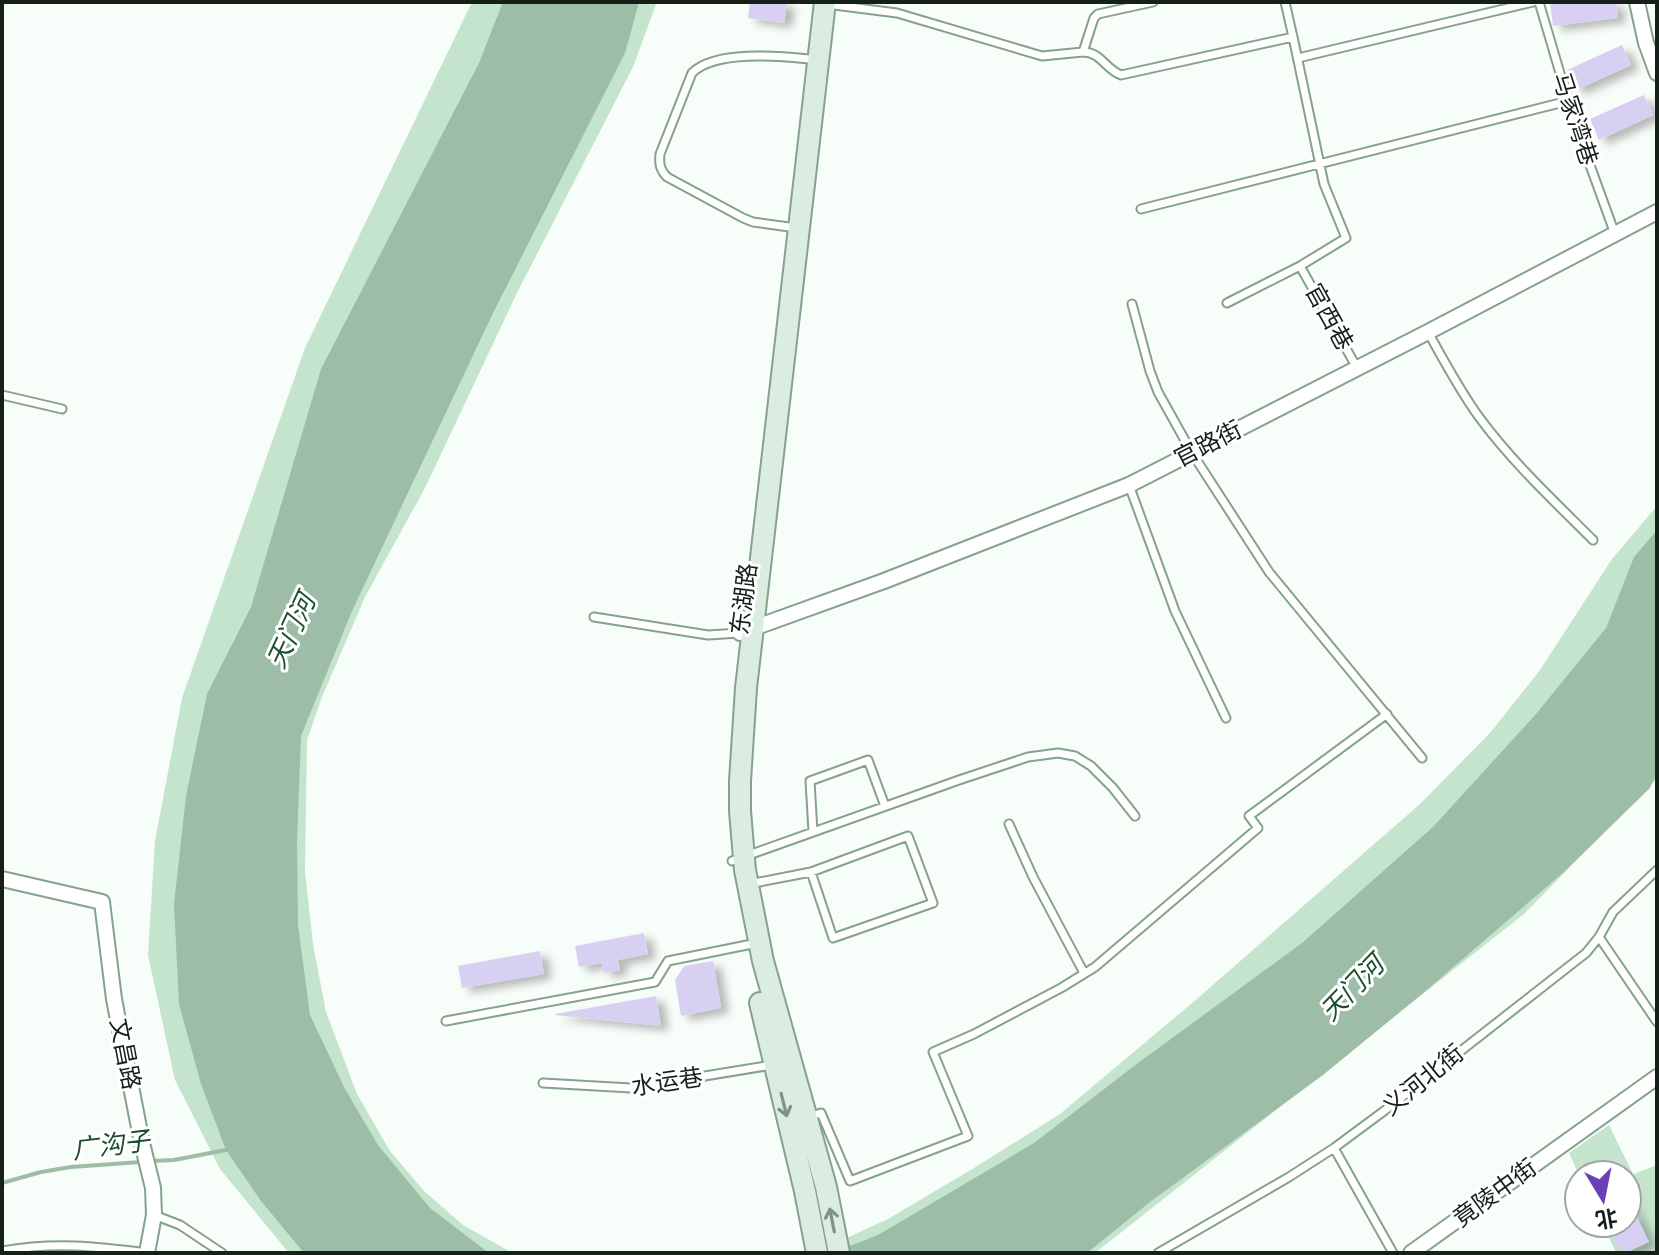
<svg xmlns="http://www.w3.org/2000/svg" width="1659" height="1255" viewBox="0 0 1659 1255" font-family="Mulish,'Noto Sans SC',sans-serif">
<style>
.green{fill:#c5e4cd}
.water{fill:#9ebda6}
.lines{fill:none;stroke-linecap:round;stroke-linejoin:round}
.stream{stroke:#9ebda6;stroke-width:4}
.building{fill:#d7d0f2;filter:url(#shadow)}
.lane-casing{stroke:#85a28c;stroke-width:11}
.street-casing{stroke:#85a28c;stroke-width:18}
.secondary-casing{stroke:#85a28c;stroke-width:24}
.lane{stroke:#fff;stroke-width:7}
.street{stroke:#fff;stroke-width:14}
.secondary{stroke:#daede0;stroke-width:20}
.oneway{stroke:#819186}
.labels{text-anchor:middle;stroke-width:6;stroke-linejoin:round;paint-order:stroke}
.street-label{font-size:24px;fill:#152118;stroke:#fff}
.water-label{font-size:26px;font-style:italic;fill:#1c4f2f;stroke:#fff}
</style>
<defs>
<filter id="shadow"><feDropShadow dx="8" dy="5" stdDeviation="4" flood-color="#0004"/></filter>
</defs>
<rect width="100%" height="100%" fill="#f7fdf9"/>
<path class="green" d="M 472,2 L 657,2 L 633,67 L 517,293 L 425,488 L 365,597 L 322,697 L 307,740 L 305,871 L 313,944 L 326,1012 L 357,1094 L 390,1151 L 424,1191 L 463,1225 L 509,1251 L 517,1253 L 289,1253 L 220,1169 L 175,1080 L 148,955 L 155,841 L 182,698 L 305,348 Z
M 1657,506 L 1657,778 L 1524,914 L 1095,1253 L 814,1253 L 888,1219 L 974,1168 L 1060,1114 L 1198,998 L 1420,804 L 1490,733 L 1540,670 L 1612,559 Z
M 1609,1125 L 1633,1174 L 1657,1165 L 1657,1253 L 1616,1253 L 1602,1223 L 1627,1223 L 1627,1175 L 1579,1175 L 1569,1153 Z"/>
<path class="water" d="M 503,2 L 639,2 L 625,53 L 494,311 L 352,611 L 301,736 L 297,840 L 298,925 L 310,1015 L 345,1089 L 378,1145 L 430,1208 L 489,1253 L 304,1253 L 261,1201 L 226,1150 L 201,1084 L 179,1004 L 174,904 L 186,796 L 207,694 L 251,607 L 321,369 L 479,63 Z
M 1657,530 L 1657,775 L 1649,789 L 1564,872 L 1422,994 L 1323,1075 L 1150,1202 L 1087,1253 L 832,1253 L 878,1235 L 1034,1143 L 1138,1063 L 1302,943 L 1433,827 L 1536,714 L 1606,628 L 1634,557 Z"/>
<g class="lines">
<path class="stream" d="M 150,1161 L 174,1160 L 226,1150
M 2,1183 L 41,1172 L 71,1167 L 141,1162"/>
</g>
<path class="building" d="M 750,2 L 787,2 L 784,23 L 748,18 Z
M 1550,2 L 1616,2 L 1618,18 L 1553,26 Z
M 1622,45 L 1631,65 L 1576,90 L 1567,70 Z
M 1644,95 L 1653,115 L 1599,140 L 1590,119 Z
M 644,933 L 648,954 L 618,960 L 620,970 L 604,973 L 602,963 L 579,967 L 575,946 Z
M 540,951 L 544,974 L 462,988 L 458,966 Z
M 713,961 L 721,1008 L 681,1016 L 675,980 L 684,966 Z
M 656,996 L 661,1026 L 555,1015 L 555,1014 Z
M 1627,1197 L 1649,1242 L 1625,1253 L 1621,1253 L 1607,1223 L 1619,1223 L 1621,1227 L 1629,1224 Z"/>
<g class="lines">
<g class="lane-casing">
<path id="lane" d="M 1539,2 L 1575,124 L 1615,234
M 826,4 L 897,13 L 1042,56 L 1083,52 L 1094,18 L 1098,14 L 1153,2
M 1083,52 C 1101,52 1105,69 1121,75 L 1293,37 L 1285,2
M 1298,58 L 1533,2
M 1141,209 L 1568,101
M 789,227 L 753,222 L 743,218 L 667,177 C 660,170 659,164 660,154 L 692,73 C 715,50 778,56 809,59
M 1300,266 L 1357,368
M 1227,303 L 1300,266 L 1346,238 L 1324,184 L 1293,37
M 1132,304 L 1150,371 L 1158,392 L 1192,453 L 1269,572 L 1422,758
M 1428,332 C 1444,361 1460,391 1479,417 C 1512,462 1554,501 1593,540
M 2,395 L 62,409
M 1129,485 L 1175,611 L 1226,718
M 594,617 L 708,635 L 740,633
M 1009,824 L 1033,877 L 1084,973
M 813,832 L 810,781 L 868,760 L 885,806
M 732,861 L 959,780 L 1028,757 L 1058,753 L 1075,756 L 1091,766 L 1113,788 L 1135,816
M 749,884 L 811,872 L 908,836 L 933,903 L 833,938 L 811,872
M 1599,937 L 1657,1022
M 446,1021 L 655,982 L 668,961 L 757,943
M 543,1083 L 631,1088 L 772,1065
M 808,1117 L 821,1113 L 850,1181 L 968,1136 L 933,1052 L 974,1034 L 1061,988 L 1095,967 L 1258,828 L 1249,816 L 1387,714
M 1334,1148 L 1393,1253
M 154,1215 L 180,1225 L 222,1253
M 2,1251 C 54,1242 95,1246 147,1253
M 1158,1253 L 1289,1177 L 1334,1148 L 1384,1111 L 1586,953 L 1599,937 L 1613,912 L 1657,870"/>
</g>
<g class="street-casing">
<path id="street" d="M 1637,2 L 1646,43 L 1657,73
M 740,633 L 884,581 L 1129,485 L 1428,332 L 1657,212
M 2,879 L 102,902 L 114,999 L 142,1143 L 153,1188 L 154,1215 L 147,1253
M 1411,1253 L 1657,1077"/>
</g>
<g class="secondary-casing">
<path id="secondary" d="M 825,2 L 746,688 L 740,781 L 740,811 L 745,870 L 763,961 L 826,1187 L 839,1253
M 760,1003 L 805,1191 L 817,1253"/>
</g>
<use href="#lane" class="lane"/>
<use href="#street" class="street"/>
<use href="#secondary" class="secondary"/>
</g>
<defs><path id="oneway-shaft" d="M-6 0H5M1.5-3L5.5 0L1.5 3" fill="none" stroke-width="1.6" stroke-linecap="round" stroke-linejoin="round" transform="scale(2)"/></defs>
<g class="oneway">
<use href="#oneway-shaft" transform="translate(784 1105) rotate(76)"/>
<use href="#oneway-shaft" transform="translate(832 1220) rotate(-101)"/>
</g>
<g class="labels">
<g class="street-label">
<text transform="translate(1575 119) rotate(72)" y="8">马家湾巷</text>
<text transform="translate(1329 317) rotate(61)" y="8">官西巷</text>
<text transform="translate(1208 444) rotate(-27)" y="8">官路街</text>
<text transform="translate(744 599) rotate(-83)" y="8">东湖路</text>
<text transform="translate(125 1054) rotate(79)" y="8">文昌路</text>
<text transform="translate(1423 1080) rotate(-39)" y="8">义河北街</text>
<text transform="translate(667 1082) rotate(-8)" y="8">水运巷</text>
<text transform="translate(1495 1193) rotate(-36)" y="8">竟陵中街</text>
</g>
<g class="water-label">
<text transform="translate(291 631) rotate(-65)" y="9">天门河</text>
<text transform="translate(1352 988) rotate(-46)" y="9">天门河</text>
<text transform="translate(111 1145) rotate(-7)" y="9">广沟子</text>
</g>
</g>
<rect width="1659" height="1255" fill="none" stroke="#152118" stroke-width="8"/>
<g transform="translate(1603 1199) rotate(170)"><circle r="38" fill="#ffffff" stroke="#a1a6a3" stroke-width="2"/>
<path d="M0-6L14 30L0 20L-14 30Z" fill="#693fb7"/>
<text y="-12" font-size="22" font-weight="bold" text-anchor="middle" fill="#152118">北</text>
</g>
</svg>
